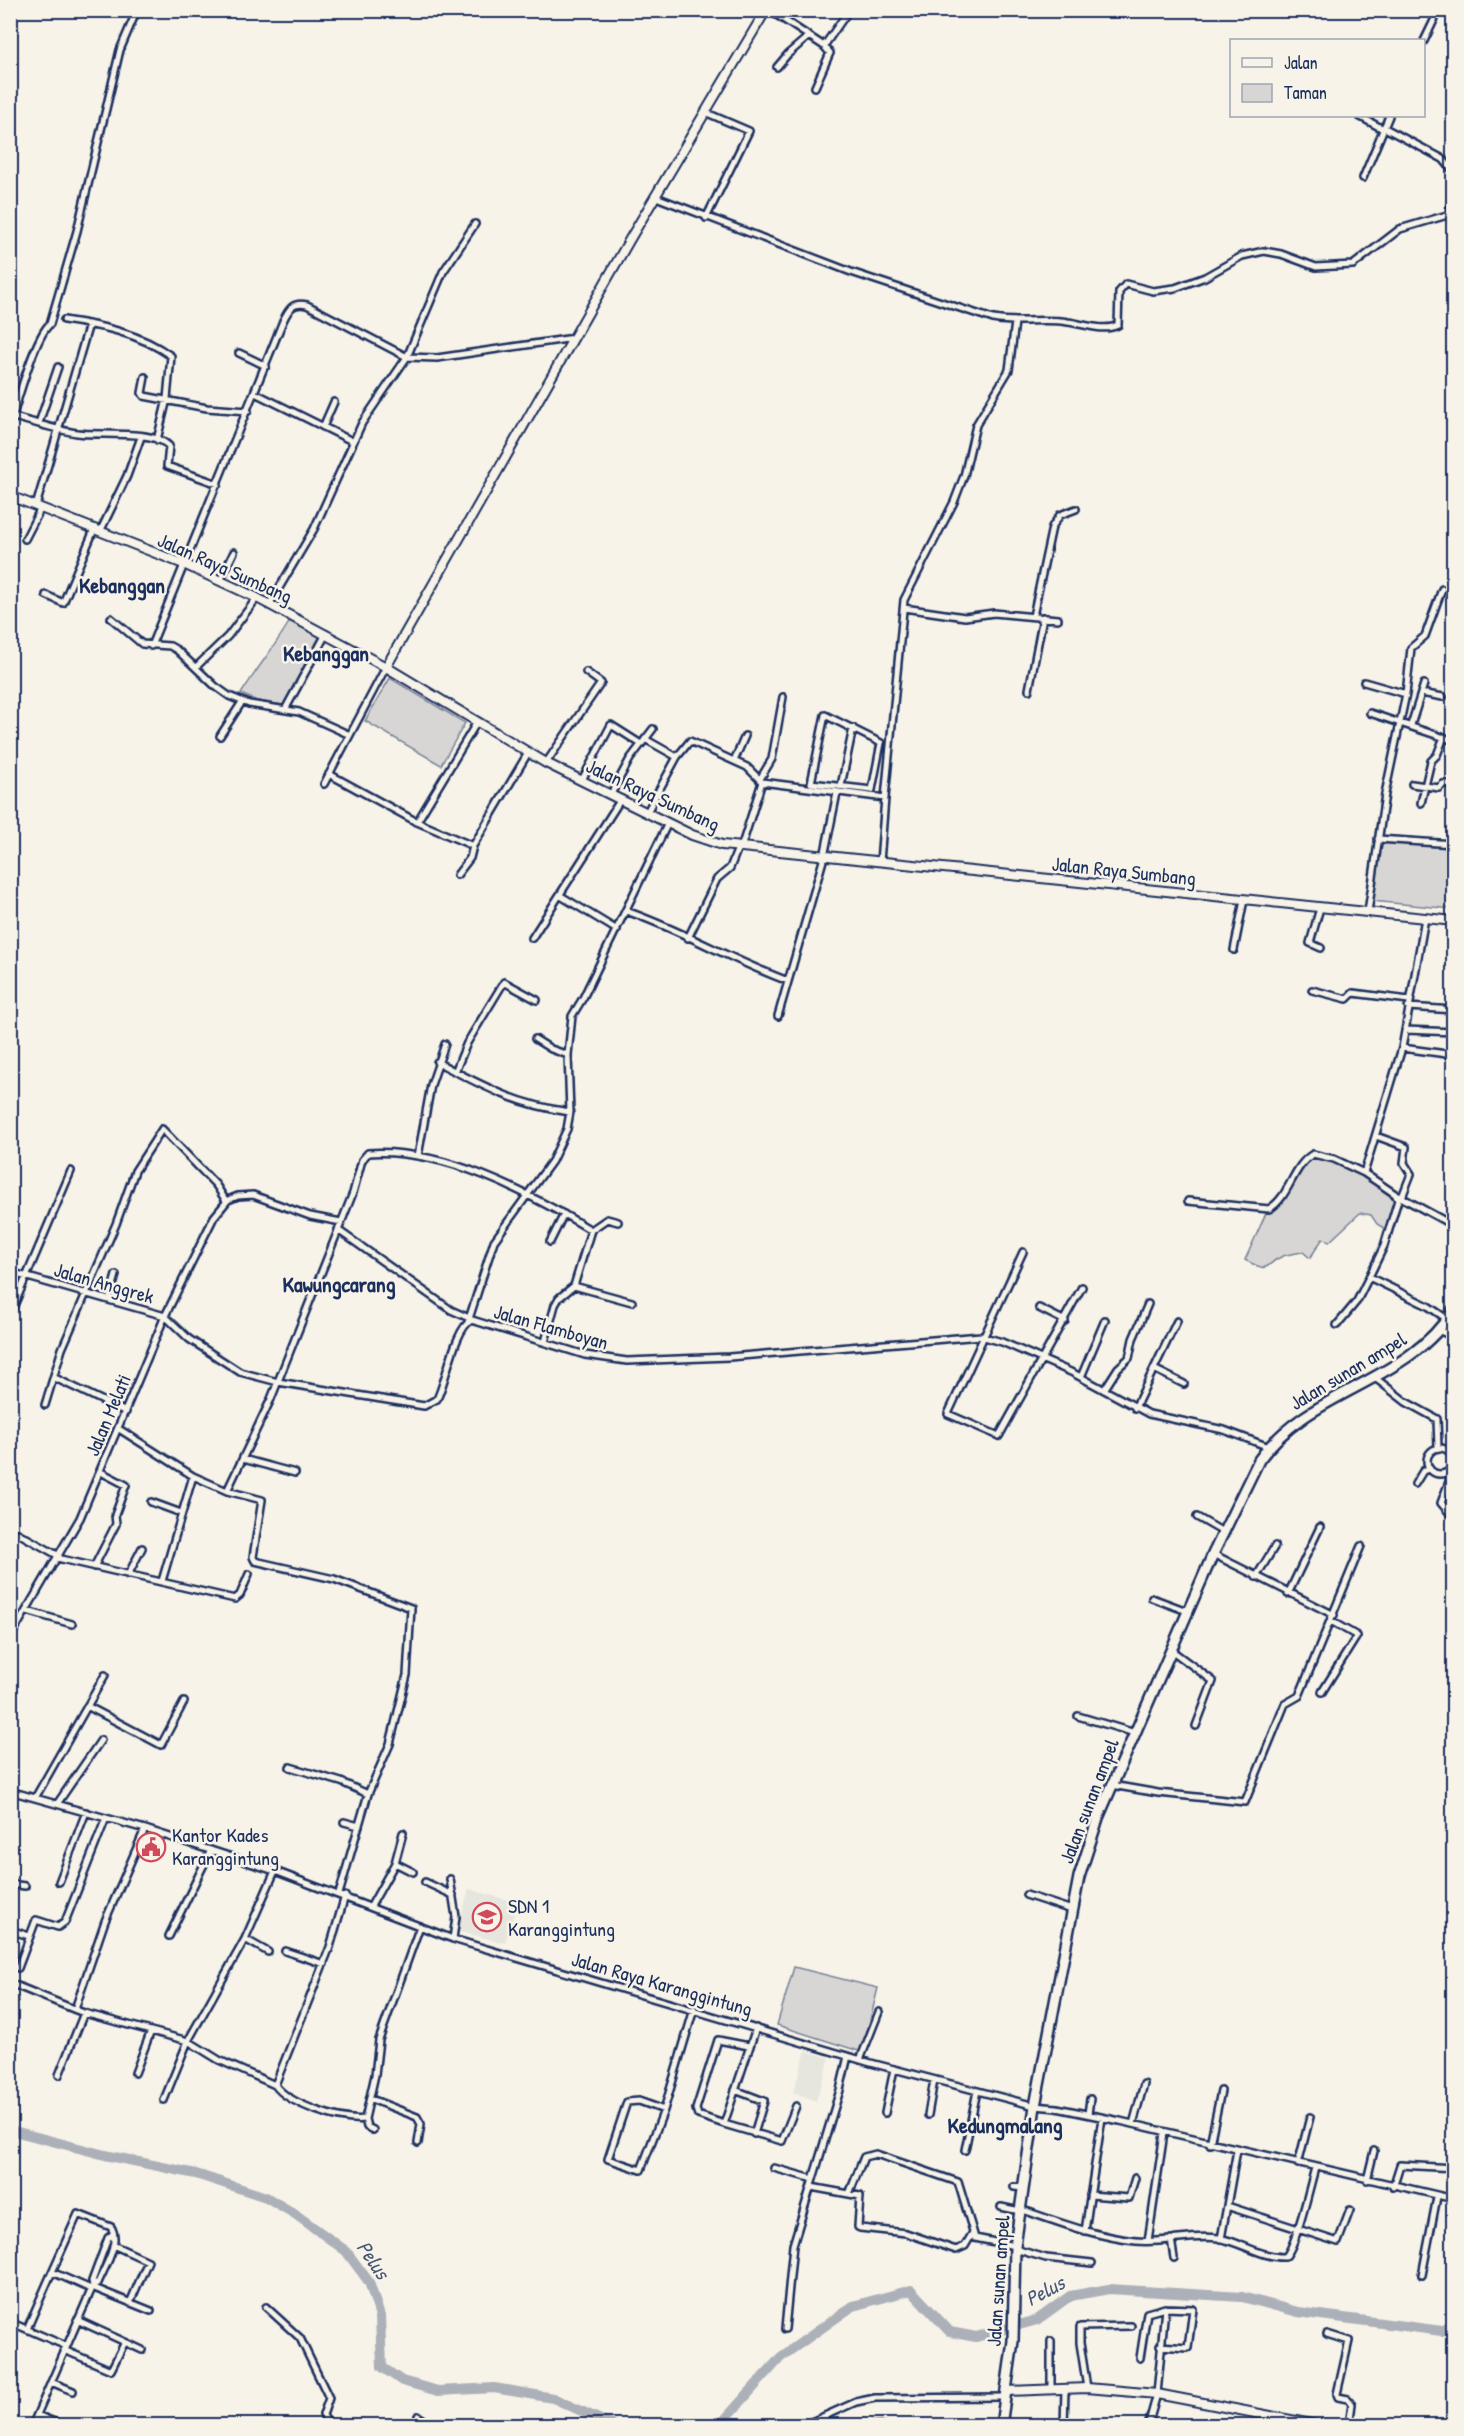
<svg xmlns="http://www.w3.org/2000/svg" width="1464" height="2436" viewBox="0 0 1464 2436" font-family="'Patrick Hand',sans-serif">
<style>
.built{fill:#e6e5de}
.green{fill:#d7d6d4;stroke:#798299;stroke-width:1.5}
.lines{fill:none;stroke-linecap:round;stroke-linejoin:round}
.canal{stroke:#acb0b9;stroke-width:6}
.river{stroke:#acb0b9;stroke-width:10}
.street-casing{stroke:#1b2f5e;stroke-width:10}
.secondary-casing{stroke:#1b2f5e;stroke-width:12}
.primary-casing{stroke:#1b2f5e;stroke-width:14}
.street{stroke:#f7f3e8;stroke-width:5}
.secondary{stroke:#f7f3e8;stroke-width:8}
.primary{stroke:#f7f3e8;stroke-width:9}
.labels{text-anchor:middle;stroke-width:5;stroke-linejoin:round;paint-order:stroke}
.street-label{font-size:20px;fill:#1b2f5e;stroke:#f7f3e8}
.poi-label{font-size:20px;fill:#1b2f5e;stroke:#f7f3e8;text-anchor:start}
.water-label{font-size:21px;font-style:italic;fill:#465679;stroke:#f7f3e8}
.quarter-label{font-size:22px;font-weight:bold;fill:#1b2f5e;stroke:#f7f3e8}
</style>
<rect width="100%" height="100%" fill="#f7f3e8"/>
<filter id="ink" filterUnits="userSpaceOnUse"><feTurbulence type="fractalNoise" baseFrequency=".0167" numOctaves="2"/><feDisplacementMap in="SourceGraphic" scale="12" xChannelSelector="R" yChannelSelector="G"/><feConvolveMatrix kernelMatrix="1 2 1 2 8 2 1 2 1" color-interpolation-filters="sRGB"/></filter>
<g filter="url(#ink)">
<path class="built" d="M 469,1889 L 518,1903 L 505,1943 L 457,1931 Z
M 806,2051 L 830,2058 L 816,2101 L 793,2092 Z"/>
<path class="green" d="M 291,619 L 323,636 L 284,705 L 257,701 L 241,694 C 257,668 276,645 291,619 Z
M 390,678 L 465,723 L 441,765 L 365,721 Z
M 1384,843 L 1453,848 L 1453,909 L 1372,901 L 1380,845 Z
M 1314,1155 L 1320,1155 L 1363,1175 L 1395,1200 L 1387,1230 L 1377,1224 L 1371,1215 L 1360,1213 L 1329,1242 L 1323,1238 L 1310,1258 L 1303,1252 C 1296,1253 1289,1254 1283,1256 C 1263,1264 1273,1275 1245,1260 L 1267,1211 L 1280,1205 L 1306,1162 Z
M 794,1967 L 878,1988 L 862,2052 L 777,2025 Z"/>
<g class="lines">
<path class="canal" d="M 851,2426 L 879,2423 L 888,2426"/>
<path class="river" d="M 10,2130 L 105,2155 L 196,2174 L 266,2197 L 295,2214 L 346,2251 L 369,2282 L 380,2316 L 382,2367 L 402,2381 L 438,2391 L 494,2388 L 553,2398 L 614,2426
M 719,2426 L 781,2357 L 826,2325 L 853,2306 L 911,2290 L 950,2332 L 976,2337 L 1037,2320 L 1070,2296 L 1109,2289 L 1242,2297 L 1298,2312 L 1442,2331 L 1454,2324"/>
<g class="street-casing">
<path id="street" d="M 769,10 L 824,46 L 830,53 L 815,87
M 1424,41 L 1439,10
M 824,46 L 849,10
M 777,67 L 788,54 L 809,36
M 1359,116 L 1383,129
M 1383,127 L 1443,159 L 1454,172
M 1363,178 L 1389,116
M 656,197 L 851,272 L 993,319 C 1018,324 1043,318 1068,322 C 1083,324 1104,332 1118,325 L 1119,292 L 1126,284 L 1153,291 L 1175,288 L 1205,277 L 1242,256 L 1264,251 L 1281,254 L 1316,267 L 1353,265 L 1400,229 L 1454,213
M 1449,213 L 1454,188
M 706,218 L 749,131 L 707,113
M 64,320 C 102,326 139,333 171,356 L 167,399 L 157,440
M 239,353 L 266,366
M 145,377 L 142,393 L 144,396 L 207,408 L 248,411
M 255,393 L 352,441
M 13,417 C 34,422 56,430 77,433 C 101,436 152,429 169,446 L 167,466 L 218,484
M 39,423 L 58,367
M 10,426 C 16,405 35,336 50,324 L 77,231 L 120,50 L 137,10
M 323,427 L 334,402
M 36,506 L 89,324
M 100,532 L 127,476 L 141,437
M 25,539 L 41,508
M 220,581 L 234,552
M 46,595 L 63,603 L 94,530
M 269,605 L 314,529 L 362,423 L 407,357 L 443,272 L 475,224
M 904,608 L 965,617 L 994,613 L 1058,619
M 1033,616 L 1052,527 L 1060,515 L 1076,509
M 111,618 L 142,644 L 170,646 L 177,650 L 215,686 L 229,696 L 249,704 L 299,712 L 350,735
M 151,646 L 283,321 C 289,309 292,302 307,305 L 407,357 L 437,358 L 574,338
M 196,667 L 228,636 L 257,598
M 1364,682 L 1406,694
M 1029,690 L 1043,617
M 1421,693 L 1443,697
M 286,708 L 326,634
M 1370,713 L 1454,741
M 825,715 L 881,743 L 872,790 L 811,783 Z
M 1411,725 L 1424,684
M 220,736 L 242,702
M 645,739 L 677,757
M 734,761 L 745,736
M 546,763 L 601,683 L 586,672
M 329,774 L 417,822 L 473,846
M 760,779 L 772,759 L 783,697
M 582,780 L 611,725 L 641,744
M 762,782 L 885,798 L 880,862
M 324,784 L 386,667
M 1412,784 L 1439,788 L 1443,784 L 1450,784
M 841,786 L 853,728
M 611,794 L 630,759 L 653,729
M 885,798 L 904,600 L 954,502 L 964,476 L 976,425 L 1009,370 L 1015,322
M 1421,803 L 1431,761 L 1437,755 L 1444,737
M 647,812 L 677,757 L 690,741 L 747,767 L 762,782 L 741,848
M 417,822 L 477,722
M 1378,839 L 1454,844
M 457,875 L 470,858 L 473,846 L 528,753
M 561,896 L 617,930
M 1320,908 L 1310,943 L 1321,948
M 626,911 C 682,930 733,961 788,981
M 1368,912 L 1385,794 L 1406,694 L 1411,648 L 1425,636 L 1442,589
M 1425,918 L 1402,1048 L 1364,1173 L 1395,1194 L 1398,1200 L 1384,1246 L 1369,1277 L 1428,1306 L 1447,1319
M 532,938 L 621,799
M 688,938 L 717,879 L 730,868 L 738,848
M 1234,950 L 1244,900
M 1312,990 L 1347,999 L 1353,993 L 1409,1000
M 1408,1007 L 1454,1010
M 778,1016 L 824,857 L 837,793
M 1406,1030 L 1454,1032
M 535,1039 L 551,1049 L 568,1055
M 1402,1048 L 1454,1055
M 437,1062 C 483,1086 517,1105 570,1112
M 455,1072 L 467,1043 L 504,982 L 537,1000
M 1376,1136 L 1406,1147 L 1404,1163 L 1411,1174 L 1402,1197
M 418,1156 L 431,1085 L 445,1044
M 1399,1196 L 1454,1226
M 1188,1201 L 1269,1209 C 1290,1197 1292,1166 1313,1154 L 1334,1159 L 1364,1173
M 338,1230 L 451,1310 L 469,1318
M 591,1230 L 607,1219 L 618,1222
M 550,1242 L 564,1214
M 1023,1252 L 948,1414 L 999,1436 L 1082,1287
M 10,1272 L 165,1316 L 189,1339 L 240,1372 L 278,1382 L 424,1406 L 437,1399 C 446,1382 455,1327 472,1320 L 585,1355 L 627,1361 L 729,1357 L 981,1336 L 1002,1342 L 1073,1373 L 1149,1414 L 1224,1430 L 1269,1447
M 574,1286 L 632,1302
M 109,1300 L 116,1275
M 1039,1308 L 1065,1321
M 10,1315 L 71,1171
M 468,1322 L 494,1241 L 552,1161 L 567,1129 L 570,1112 L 568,1055 L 572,1016 L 583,998 L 668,823
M 1337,1325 L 1357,1301 L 1369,1277
M 1440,1331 L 1454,1337
M 1154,1369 L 1184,1384
M 1081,1377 L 1105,1320
M 1374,1377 L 1406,1402 L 1437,1419 L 1438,1448
M 55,1378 L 126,1412
M 1104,1390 L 1118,1368 L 1129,1358 L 1133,1339 L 1148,1304
M 45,1405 L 62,1349 L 116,1224 L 135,1171 L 162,1129 L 216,1185 L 226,1201
M 1135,1408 L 1177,1321
M 119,1429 L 193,1476 L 227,1491 L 262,1500 L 253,1557 L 255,1561 L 334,1579 L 411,1608 L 407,1675 L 390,1744 L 368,1794 L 339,1894
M1427 1461a13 13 0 1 1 26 0a13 13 0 1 1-26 0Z
M 243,1459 L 295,1473
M 1450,1479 L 1441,1503 L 1454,1518
M 1415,1484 L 1423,1471 L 1429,1469
M 227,1491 L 271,1399 L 353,1193 L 362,1160 L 368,1153 C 444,1148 527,1192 591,1230 L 574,1286 L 559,1298 L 555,1305 L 545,1342
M 151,1502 L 181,1513
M 1197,1517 L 1223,1532
M 18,1533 L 59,1556
M 1213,1554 L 1334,1615
M 57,1558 L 235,1599 L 240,1595 L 249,1574
M 94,1567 L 116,1524 L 115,1515 L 126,1485 L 101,1472
M 128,1575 L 142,1548
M 1256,1577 L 1275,1546
M 162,1581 L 193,1476
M 1288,1594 L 1320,1527
M 1152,1598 L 1187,1611
M 27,1611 L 72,1624
M 10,1638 L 80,1518 L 165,1316 L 214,1217 L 228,1200 L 238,1196 L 253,1195 L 310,1216 L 341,1222
M 1171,1650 L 1213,1681 L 1196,1726
M 1322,1692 L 1357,1636 L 1331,1621
M 87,1706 L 161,1745 L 184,1702
M 1078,1716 L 1135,1733
M 290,1767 L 341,1782 L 368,1794
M 1112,1785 L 1158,1793 L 1245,1802 L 1285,1704 L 1299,1696 L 1361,1546
M 10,1791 L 145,1829 L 275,1871 L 453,1939 L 871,2063 L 1035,2106 L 1057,2108 L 1120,2121 L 1454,2199
M 35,1798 L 105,1675
M 57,1804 L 101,1740
M 344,1822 L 359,1826
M 145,1829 L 105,1921 L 76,2006 L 76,2010 L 84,2013 L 188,2041 L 245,1939 L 275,1871
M 395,1863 L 413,1872
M 450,1879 L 456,1917 L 453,1939
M 59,1882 L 86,1812
M 425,1882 L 453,1895
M 10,1884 L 25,1886
M 1026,1895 L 1072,1910
M 371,1906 L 395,1863 L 403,1833
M 10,1930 L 29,1936
M 169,1936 L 211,1850
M 245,1939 L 268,1952
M 285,1951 L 324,1964
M 18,1968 L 36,1920 L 58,1927 L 65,1922 L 106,1818
M 10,1983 L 76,2010
M 756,2028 L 724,2124 L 782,2141 L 796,2106
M 860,2060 L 879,2012
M 135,2073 L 151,2031
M 59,2075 L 84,2013
M 275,2085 C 288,2104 342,2122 365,2119
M 735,2090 L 764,2101 L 754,2134
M 371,2099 L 417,2117 L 421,2124 L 418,2143
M 164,2100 L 188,2041 L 219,2060 L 275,2085 L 330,1947 L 345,1896
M 664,2110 L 641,2170 L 608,2159 L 627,2102 L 639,2101 L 664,2110 L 694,2009
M 885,2113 L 894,2069
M 1088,2114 L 1090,2099
M 928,2115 L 934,2080
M 724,2124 L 698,2115 L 696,2109 L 718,2040 L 749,2046
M 1133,2124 L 1144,2084
M 373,2130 L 367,2127 L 365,2119 L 375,2075 L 379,2040 L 420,1926
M 1210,2144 L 1221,2091
M 965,2150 L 977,2091
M 1298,2164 L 1310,2117
M 774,2168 L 813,2179
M 1367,2180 L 1374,2151
M 811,2187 L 849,2194 L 864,2157 L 876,2154 L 958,2182 L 975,2238 L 1015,2246
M 1014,2187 L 1024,2188
M 1393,2187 L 1400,2165 L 1454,2168
M 849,2194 L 860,2196 L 858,2227 L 860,2228 L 906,2233 L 956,2250 L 965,2246 L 972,2234
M 1090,2195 L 1129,2198 L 1135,2178
M 1227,2206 L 1338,2242 L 1350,2210
M 1001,2207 L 1020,2211
M 1020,2209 C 1058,2222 1097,2237 1136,2241 C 1164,2244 1191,2234 1219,2238 C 1240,2242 1263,2258 1285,2257 C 1296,2248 1310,2185 1315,2168
M 1085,2231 L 1102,2118
M 1171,2239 L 1174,2258
M 1221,2239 L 1237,2150
M 1148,2241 L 1164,2133
M 113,2245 L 148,2261 L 130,2303
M 1015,2249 L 1046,2258 L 1092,2263
M 1422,2275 L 1437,2197
M 92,2287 L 151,2311
M 91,2289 L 52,2272 L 78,2214 L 111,2227 C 121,2243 104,2268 98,2283 L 93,2286
M 266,2307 L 300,2338 L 329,2398 L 323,2415 L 329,2426
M 10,2322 L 66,2346
M 27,2329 L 52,2272
M 785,2329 L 793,2245 L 840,2090 L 848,2056
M 1327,2334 L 1349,2341 L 1337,2394 L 1338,2397 L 1348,2399 L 1352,2404 L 1349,2426
M 125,2342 L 142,2350
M 64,2350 L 111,2370 L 125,2342 L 77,2320
M 1140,2358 L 1147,2313 L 1165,2308 L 1193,2309 L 1188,2348 L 1160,2346
M 51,2382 L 73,2391
M 1087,2388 L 1080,2343 L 1080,2327 L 1131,2326
M 1051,2390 L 1051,2341
M 37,2415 L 59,2424
M 418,2416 L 434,2426
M 32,2426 L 93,2286 L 92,2281 L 108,2238 L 113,2234
M 810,2426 L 811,2422 L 856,2402 L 875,2398 L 1006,2397
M 1064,2426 L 1065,2389
M 1148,2426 L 1157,2394 L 1165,2308"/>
</g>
<g class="secondary-casing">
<path id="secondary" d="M 10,496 L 186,565 L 257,598 L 386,667 L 546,763 L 692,835 L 722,845 L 1454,921
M 386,667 L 630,239 L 766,10
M 1007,2391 L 1087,2388 L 1157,2394 L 1322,2426"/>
</g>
<g class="primary-casing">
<path id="primary" d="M 1001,2426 L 1013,2341 L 1015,2246 L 1035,2106 L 1079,1877 L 1098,1818 L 1213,1554 L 1259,1460 C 1309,1389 1408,1384 1454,1309"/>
</g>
<use href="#street" class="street"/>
<use href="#secondary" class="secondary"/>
<use href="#primary" class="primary"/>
</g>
</g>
<defs>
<g id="civic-ring" transform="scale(1.5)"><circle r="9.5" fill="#f7f3e8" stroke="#d1495b" stroke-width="1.5"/><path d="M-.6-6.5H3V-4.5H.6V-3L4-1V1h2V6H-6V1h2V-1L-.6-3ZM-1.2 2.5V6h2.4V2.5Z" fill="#d1495b"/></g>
<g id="school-ring" transform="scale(1.5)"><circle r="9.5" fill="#f7f3e8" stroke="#d1495b" stroke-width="1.5"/><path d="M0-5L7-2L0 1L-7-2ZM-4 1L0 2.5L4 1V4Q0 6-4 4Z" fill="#d1495b"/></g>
</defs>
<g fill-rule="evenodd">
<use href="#civic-ring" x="151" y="1847"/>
<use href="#school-ring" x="487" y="1917"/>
</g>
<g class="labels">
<g class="street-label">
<text transform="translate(225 568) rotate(24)" y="7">Jalan Raya Sumbang</text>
<text transform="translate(653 795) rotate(25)" y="7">Jalan Raya Sumbang</text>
<text transform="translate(1124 871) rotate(6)" y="7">Jalan Raya Sumbang</text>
<text transform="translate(104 1283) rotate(16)" y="7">Jalan Anggrek</text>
<text transform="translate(551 1327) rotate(16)" y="7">Jalan Flamboyan</text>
<text transform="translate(1348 1371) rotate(-31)" y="7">Jalan sunan ampel</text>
<text transform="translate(108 1415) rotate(-67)" y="7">Jalan Melati</text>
<text transform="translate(1089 1801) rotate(-69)" y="7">Jalan sunan ampel</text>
<text transform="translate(662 1984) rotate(16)" y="7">Jalan Raya Karanggintung</text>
<text transform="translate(998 2281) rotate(-86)" y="7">Jalan sunan ampel</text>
</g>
<g class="poi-label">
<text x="172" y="1842">Kantor Kades<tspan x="172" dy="23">Karanggintung</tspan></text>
<text x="508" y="1913">SDN 1<tspan x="508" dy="23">Karanggintung</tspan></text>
</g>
<g class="water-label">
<text transform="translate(373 2260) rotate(56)" y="7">Pelus</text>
<text transform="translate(1045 2291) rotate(-28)" y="7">Pelus</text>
</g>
<g class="quarter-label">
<text x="122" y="593">Kebanggan</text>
<text x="326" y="661">Kebanggan</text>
<text x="339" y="1292">Kawungcarang</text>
<text x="1005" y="2133">Kedungmalang</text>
</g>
</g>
<rect width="1464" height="2436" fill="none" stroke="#f7f3e8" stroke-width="36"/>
<rect x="18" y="18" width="1428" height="2400" fill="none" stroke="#1b2f5e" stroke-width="2" filter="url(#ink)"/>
<rect x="1230" y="39" width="195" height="78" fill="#f7f3e8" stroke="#9fa5b1" stroke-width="1.5"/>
<rect x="1242" y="58" width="30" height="9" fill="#f7f3e8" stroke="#9fa5b1" stroke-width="1.5"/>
<text x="1284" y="69" font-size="18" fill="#1b2f5e">Jalan</text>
<rect x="1242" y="84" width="30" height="18" fill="#d7d6d4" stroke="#9fa5b1" stroke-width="1.5"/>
<text x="1284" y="99" font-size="18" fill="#1b2f5e">Taman</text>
</svg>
